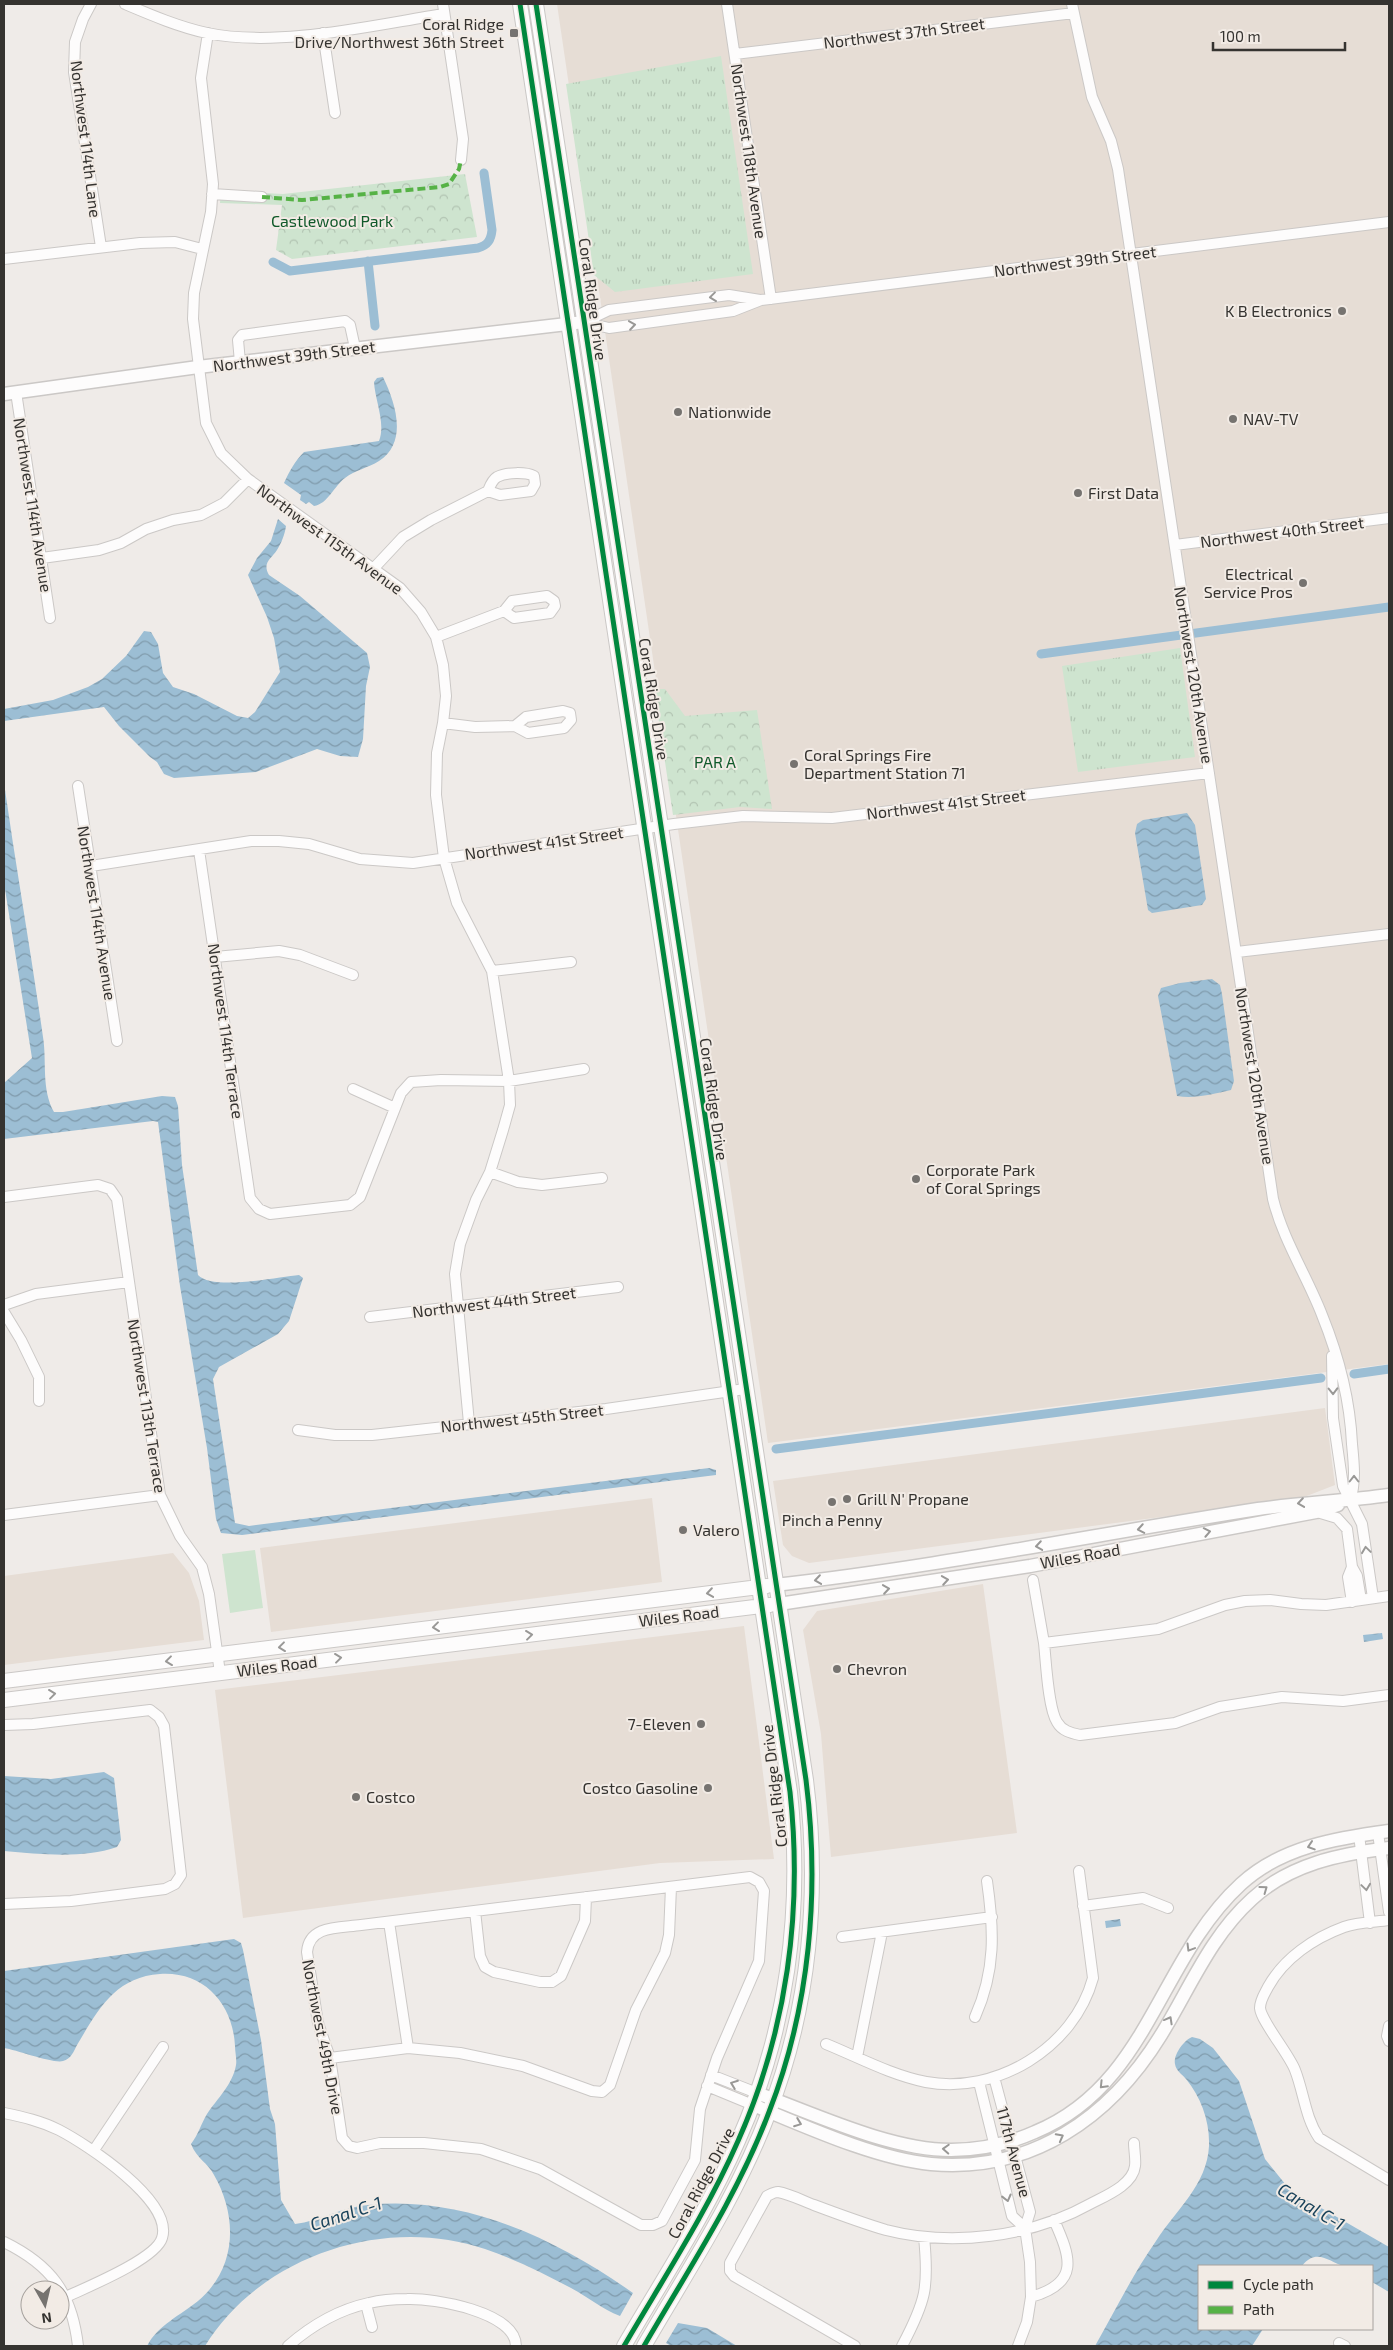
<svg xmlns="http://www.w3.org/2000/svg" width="1393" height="2350" viewBox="0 0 1393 2350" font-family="'Exo 2',sans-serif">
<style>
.built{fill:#e6ddd5}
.grass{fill:url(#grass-tufts)}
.park{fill:url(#park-crowns)}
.pitch{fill:#cee4cf}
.water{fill:url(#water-waves)}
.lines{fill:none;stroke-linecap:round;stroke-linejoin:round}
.canal{stroke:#9cbed4;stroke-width:9}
.minor-casing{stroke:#cbc8c6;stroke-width:12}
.tertiary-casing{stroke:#cbc8c6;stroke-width:15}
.secondary-casing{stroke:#cbc8c6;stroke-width:16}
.minor{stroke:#fdfcfc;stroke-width:10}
.tertiary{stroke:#fdfcfc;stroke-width:12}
.secondary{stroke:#fdfcfc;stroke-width:14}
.quiet{stroke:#56b246;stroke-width:4;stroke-dasharray:8 4;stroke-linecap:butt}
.cycleway-casing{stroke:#f2ebe5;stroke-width:8}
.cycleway{stroke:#00873e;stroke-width:5}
.oneway{stroke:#999896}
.poi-dot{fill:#767370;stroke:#f2ebe5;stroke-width:2}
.labels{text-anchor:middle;stroke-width:4;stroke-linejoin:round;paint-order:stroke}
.poi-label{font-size:16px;fill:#353330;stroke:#f2ebe5;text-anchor:start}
.street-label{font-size:16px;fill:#353330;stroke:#f2ebe5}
.park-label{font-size:16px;fill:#10592a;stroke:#f2ebe5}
.water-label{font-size:18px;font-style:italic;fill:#19425a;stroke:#f2ebe5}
</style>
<defs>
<pattern id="grass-tufts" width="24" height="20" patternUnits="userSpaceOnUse" patternTransform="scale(1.25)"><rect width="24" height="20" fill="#cee4cf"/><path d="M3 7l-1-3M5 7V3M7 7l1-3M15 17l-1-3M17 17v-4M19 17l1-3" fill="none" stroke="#b2c4b2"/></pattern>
<pattern id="park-crowns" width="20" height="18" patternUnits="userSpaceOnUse" patternTransform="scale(1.25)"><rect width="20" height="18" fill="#cee4cf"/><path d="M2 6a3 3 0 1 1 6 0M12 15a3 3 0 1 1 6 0" fill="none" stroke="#b2c4b2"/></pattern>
<pattern id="water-waves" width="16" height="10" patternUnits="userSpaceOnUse" patternTransform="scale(1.25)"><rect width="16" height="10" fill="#9cbed4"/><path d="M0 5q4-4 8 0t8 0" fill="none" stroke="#809bac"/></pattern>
</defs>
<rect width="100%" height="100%" fill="#efebe8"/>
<path class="built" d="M 557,4 L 1389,4 L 1389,1364 L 768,1443 Z
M 1325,1408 L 1335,1485 L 1299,1499 L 809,1563 L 792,1556 L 783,1545 L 773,1481 Z
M 652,1498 L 662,1582 L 271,1632 L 260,1548 Z
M 173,1553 L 189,1573 L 199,1601 L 204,1640 L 4,1665 L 4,1576 Z
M 983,1584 L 1017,1833 L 831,1857 L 821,1734 L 803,1630 L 817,1611 Z
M 744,1626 L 774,1859 L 660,1863 L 243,1918 L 215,1690 Z"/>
<path class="grass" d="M 721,56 L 753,274 L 615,292 L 594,275 L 566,84 Z
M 1180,648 L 1195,757 L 1078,772 L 1062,666 Z"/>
<path class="park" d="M 465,174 L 477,237 L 292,259 L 276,250 L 282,205 L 220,203 L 221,191 L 283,194 Z
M 654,689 L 665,689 L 685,716 L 757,710 L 772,809 L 740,807 L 673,815 Z"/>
<path class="pitch" d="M 381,200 L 382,222 L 360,223 L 358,202 Z
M 255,1550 L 263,1608 L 230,1613 L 222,1554 Z"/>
<path class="water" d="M 383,377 C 396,404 408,442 379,461 C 368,468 355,470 345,478 C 334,486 328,504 314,506 L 309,502 L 306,504 L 300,500 L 301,495 L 284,483 C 289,472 295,461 304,452 L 379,441 C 386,423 375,401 374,382 L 377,378 Z
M 278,519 L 286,526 C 285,534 281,544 277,550 C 271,559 262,563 269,575 L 300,596 L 367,653 L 370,667 L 366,686 L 363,739 L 358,757 L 340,756 L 317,749 L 256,772 L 174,778 L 164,774 L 157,762 L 150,757 L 119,726 L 104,707 L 4,721 L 4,709 L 53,700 L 88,687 L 102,679 L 126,656 L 144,631 L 151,632 L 158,644 L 163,673 L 173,687 L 194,694 L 237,716 L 248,718 L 255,712 L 280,672 L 274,638 L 267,617 L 248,575 L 257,558 L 271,541 Z
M 4,783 C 16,868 31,952 43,1037 C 47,1061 41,1089 54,1112 L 63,1112 L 162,1096 L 175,1097 L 178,1106 L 182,1165 L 198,1275 C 213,1291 278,1277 299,1275 L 303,1278 L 289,1321 L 278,1334 L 219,1367 L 213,1379 L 235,1523 L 249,1526 L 709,1468 L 716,1470 L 716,1475 L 242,1535 L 221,1533 L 216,1519 L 207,1448 L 180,1286 L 158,1122 L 153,1121 L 4,1139 L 4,1083 L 32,1058 L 4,883 Z
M 1187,813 L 1195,825 L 1206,899 L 1202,905 L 1152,913 L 1148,910 L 1135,833 L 1137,824 L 1143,820 Z
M 1212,979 L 1220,985 L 1222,994 L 1234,1081 L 1231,1090 C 1213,1094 1195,1099 1177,1096 L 1158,996 L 1161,988 L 1180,983 Z
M 1382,1633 L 1383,1639 L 1364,1642 L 1363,1635 Z
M 104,1772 L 114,1778 L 121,1840 L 117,1847 C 82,1859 40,1854 4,1851 L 4,1776 L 51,1779 Z
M 1120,1919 L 1121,1926 L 1106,1928 L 1105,1921 Z
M 234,1939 L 241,1943 L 243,1950 L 261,2040 L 270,2109 L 275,2124 L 281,2200 L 295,2224 C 320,2221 342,2207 368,2205 C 464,2195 557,2239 633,2293 L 620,2316 C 602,2309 588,2297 571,2288 C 543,2273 514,2259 485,2249 C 385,2215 261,2255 205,2346 L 147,2346 C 158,2325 181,2315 198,2301 C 237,2268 238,2217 214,2175 C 208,2163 197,2159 191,2144 C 198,2135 201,2124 207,2114 C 217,2099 233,2084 236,2065 C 237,2060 235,2052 235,2046 C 233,2004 204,1971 160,1974 C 115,1977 98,2010 77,2045 C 74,2051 71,2059 63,2061 C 54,2064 17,2050 4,2048 L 4,1971 Z
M 1192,2037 L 1200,2039 L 1213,2048 L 1239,2081 L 1265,2159 L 1290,2190 L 1389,2247 L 1389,2292 L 1372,2282 L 1372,2266 C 1363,2266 1352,2268 1344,2266 C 1330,2263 1317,2247 1302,2266 L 1199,2266 L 1199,2329 L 1263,2329 L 1252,2346 L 1095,2346 C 1115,2311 1133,2274 1156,2241 C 1176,2210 1207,2185 1209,2146 C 1210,2122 1201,2097 1186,2079 C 1182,2074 1176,2071 1175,2064 C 1173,2055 1184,2040 1192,2037 Z
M 678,2323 L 707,2328 L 737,2346 L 671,2346 L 666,2343 Z"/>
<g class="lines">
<path class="canal" d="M 368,261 L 375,326
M 273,262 L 290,271 L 478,248 C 488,245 491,240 492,230 L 484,173
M 1041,654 L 1389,607
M 1354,1374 L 1389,1369
M 776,1449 L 1321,1378"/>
<g class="minor-casing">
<path id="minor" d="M 91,4 L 83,19 L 75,42 L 74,72 L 101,247
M 125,4 C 151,15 179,27 207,33 C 278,48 373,25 444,14
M 443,4 L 463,139 L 461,160
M 727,4 L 771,299
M 1072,4 L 1092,97 L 1111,141 L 1118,169 L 1273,1199 C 1283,1240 1307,1276 1322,1315 C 1339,1357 1350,1400 1352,1444 C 1354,1464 1356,1482 1350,1501
M 208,33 L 201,78 L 213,184 L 211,212 L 194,293 L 193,319 L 206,423 L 221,453 L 248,479 L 400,588 L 421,612 L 436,637 L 443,665 L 446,696 L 443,723 L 437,753 L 436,795 L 444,858 L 457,903 L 492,971 L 509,1081 L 510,1105 L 503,1130 L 490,1172 L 476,1200 L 460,1244 L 455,1274 L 469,1423
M 323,33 L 335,113
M 735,54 L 1074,13
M 212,194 L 262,197
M 4,259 L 140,243 L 175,242 L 202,249
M 584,322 L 609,328 L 733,311 L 761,300 L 1389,222
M 584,322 L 609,310 L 729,295 L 760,300
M 240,362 L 238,340 L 242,335 L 345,321 L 350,325 L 355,348
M 16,392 L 50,618
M 1175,545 L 1389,518
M 42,558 L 99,550 L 121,543 L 146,529 L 173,520 L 201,515 L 224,503 L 248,479
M 374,568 L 403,537 L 431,520 L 488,491 L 500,495 L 531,491 L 535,484 L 534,476 C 526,472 507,472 497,477 C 492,480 490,486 488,491
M 436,637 L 504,611 L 514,618 L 550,613 L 555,606 L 554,601 L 547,596 L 512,601 L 504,611
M 443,723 L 475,727 L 515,726 L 528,733 L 564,728 L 571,720 L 570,713 L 563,711 L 526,717 L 515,726
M 78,786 L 117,1041
M 199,850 L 250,1198 L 259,1209 L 270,1214 L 350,1205 L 360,1197 L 401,1093 L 411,1082 L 441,1080 L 509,1081 L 584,1069
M 91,866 L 251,841 L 279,841 L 309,844 L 360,859 L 413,863 L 674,824 L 743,816 L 832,818 L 1209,773
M 1237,952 L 1389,934
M 215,957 L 279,951 L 300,955 L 353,975
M 492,971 L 571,962
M 353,1089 L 395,1108
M 490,1172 L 518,1182 L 542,1185 L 602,1178
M 4,1197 L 98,1185 L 110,1189 L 117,1199 L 160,1495 L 180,1536 L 202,1567 L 209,1594 L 220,1673
M 4,1305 L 36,1294 L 129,1282
M 4,1312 L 21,1340 L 39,1377 L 39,1401
M 370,1317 L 618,1287
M 1332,1356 L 1333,1418 L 1343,1486 L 1362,1524 L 1373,1598
M 298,1430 L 335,1435 L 372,1435 L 606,1409 L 745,1389
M 1317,1512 L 1337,1518 L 1347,1529 L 1352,1567 L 1357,1576 L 1361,1600
M 4,1515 L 160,1495
M 1033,1580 L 1044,1643 L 1158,1629 L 1225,1605 L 1245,1601 L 1270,1600 L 1301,1604 L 1326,1605 L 1389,1596
M 1352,1602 L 1348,1577 L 1352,1567
M 1044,1643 C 1046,1661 1048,1708 1057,1722 C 1062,1731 1071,1733 1080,1735 L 1175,1723 L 1220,1707 L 1282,1697 L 1343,1701 L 1389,1695
M 4,1725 L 33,1724 L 150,1710 L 159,1717 L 164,1726 L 181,1875 L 175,1884 L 165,1889 L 71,1901 L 4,1904
M 1378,1833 L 1389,1912
M 1359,1835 L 1370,1923
M 750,1877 L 759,1882 L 764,1891 L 759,1961 L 717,2058 L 700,2109 L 695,2160 L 662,2221 L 653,2225 L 641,2225 L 540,2169 L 481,2149 L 424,2143 L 380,2143 L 357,2148 L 349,2146 L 342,2138 L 330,2058 L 318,2023 L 307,1952 C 309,1925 339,1928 361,1925 Z
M 1083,1906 L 1143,1898 L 1168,1908
M 475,1911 L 480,1956 L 485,1967 L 494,1972 L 540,1982 L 552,1982 L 561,1976 L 585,1921 L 586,1897
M 1389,1920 C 1375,1922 1358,1922 1344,1927 C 1314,1938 1284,1958 1268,1987 C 1265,1993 1260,2000 1260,2008 C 1261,2021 1289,2054 1295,2070 C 1304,2093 1305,2117 1319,2138 L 1389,2180
M 389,1922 L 408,2048
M 842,1937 L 992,1917
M 975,2017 C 996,1970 994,1930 987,1881
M 1389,2026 L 1387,2036 L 1389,2041
M 826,2044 C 858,2057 891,2075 926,2082 C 996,2095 1074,2048 1093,1978 L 1079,1871
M 857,2057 L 882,1932
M 330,2058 L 408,2048 L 460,2053 L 523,2066 L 592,2091 L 602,2092 L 610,2085 L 636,2010 L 665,1953 L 669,1935 L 671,1887
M 711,2075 L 757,2093
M 994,2077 L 1030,2212 L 1025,2228 L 1030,2262 L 1031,2297 L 1027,2322 L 1018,2346
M 979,2082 L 1012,2216 L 1025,2228
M 707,2086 L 753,2105
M 4,2113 C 23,2117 41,2121 59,2130 C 86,2144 174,2201 162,2238 C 156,2259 87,2287 66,2297
M 94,2150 L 163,2047
M 4,2242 C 51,2265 72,2293 78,2346
M 1031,2297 C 1080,2283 1071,2258 1054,2220
M 366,2304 L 372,2327
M 1339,2343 L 1345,2346
M 288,2346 C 312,2325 337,2310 369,2303 C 381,2300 395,2299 407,2299 C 434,2298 516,2312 516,2346
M 855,2346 L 734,2276 L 730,2271 L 730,2263 L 767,2196 C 771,2194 774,2192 778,2192 C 790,2194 803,2201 814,2205 C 838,2214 862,2223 886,2230 C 952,2247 1031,2237 1090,2204 C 1105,2196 1133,2185 1135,2166 C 1136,2159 1134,2150 1134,2143
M 902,2346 C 926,2301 929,2287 924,2237"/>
</g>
<g class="tertiary-casing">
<path id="tertiary" d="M 4,394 L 198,367 L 584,322
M 775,1585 C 937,1567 1097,1534 1258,1509 C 1302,1503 1346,1501 1389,1495
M 779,1604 L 1030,1566 L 1316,1512 L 1338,1505
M 757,2093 C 815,2114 890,2150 951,2150 C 981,2150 1008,2144 1035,2132 C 1149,2085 1158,1960 1241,1884 C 1281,1847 1337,1838 1389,1831
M 753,2105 C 804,2126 876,2159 931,2164 C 1031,2173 1110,2118 1161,2035 C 1190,1988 1210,1937 1252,1899 C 1290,1864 1340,1854 1389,1848"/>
</g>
<g class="secondary-casing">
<path id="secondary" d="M 520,4 L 790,1792 C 803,1911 787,2031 738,2141 C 707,2212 663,2279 624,2346
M 536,4 L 806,1780 C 820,1891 810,2007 769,2112 C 738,2195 688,2270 644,2346
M 4,1681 L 767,1586
M 4,1700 L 770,1605"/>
</g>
<use href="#minor" class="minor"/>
<use href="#tertiary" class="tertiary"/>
<use href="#secondary" class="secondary"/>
<path class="quiet" d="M 262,197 L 302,200 L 440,187 L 449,184 L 459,169 L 461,160"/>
<g class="cycleway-casing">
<path id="cycleway" d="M 520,4 L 790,1792 C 803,1911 787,2031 738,2141 C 707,2212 663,2279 624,2346
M 536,4 L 806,1780 C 820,1891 810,2007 769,2112 C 738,2195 688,2270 644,2346"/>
</g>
<use href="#cycleway" class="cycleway"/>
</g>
<defs><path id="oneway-chevron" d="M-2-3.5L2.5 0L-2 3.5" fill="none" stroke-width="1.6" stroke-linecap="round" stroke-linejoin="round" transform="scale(1.25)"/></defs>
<g class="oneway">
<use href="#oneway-chevron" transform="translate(713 297) rotate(173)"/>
<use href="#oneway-chevron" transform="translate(632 325) rotate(-8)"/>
<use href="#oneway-chevron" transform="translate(1333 1391) rotate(89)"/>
<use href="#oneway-chevron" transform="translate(1354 1479) rotate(-90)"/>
<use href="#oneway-chevron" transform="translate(1301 1503) rotate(172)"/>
<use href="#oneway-chevron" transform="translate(1141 1529) rotate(170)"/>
<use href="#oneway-chevron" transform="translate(1207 1532) rotate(-11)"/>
<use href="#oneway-chevron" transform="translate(1039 1546) rotate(171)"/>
<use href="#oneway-chevron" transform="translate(1366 1550) rotate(-98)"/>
<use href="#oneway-chevron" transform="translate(818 1580) rotate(172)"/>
<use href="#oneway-chevron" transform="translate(945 1580) rotate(-9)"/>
<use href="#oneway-chevron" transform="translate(886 1589) rotate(-8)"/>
<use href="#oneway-chevron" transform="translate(710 1593) rotate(172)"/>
<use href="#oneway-chevron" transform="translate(436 1627) rotate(173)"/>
<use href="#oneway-chevron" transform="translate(529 1635) rotate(-7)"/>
<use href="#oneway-chevron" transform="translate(282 1647) rotate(173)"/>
<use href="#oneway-chevron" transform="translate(338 1658) rotate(-7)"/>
<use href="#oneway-chevron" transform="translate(169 1661) rotate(173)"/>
<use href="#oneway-chevron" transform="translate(52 1694) rotate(-7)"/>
<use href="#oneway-chevron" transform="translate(1311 1846) rotate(162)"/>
<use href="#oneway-chevron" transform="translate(1366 1887) rotate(82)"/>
<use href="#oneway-chevron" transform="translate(1264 1889) rotate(-36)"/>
<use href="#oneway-chevron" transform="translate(1190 1948) rotate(121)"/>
<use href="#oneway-chevron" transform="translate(1169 2020) rotate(-61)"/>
<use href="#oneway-chevron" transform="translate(734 2084) rotate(-159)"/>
<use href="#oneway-chevron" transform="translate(1103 2085) rotate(134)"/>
<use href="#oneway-chevron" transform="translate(798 2123) rotate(21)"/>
<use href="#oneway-chevron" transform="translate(1060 2137) rotate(-28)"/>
<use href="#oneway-chevron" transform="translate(946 2149) rotate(-177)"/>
<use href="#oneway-chevron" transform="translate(1007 2198) rotate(76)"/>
</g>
<g class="poi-dot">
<rect x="509" y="28" width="10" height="10" rx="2.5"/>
<circle cx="1342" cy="311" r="5"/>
<circle cx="678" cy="412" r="5"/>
<circle cx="1233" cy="419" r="5"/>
<circle cx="1078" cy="493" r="5"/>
<circle cx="1303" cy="583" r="5"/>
<circle cx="794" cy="764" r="5"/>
<circle cx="916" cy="1179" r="5"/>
<circle cx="847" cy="1499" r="5"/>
<circle cx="832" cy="1502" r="5"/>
<circle cx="683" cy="1530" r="5"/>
<circle cx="837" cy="1669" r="5"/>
<circle cx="701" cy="1724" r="5"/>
<circle cx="708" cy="1788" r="5"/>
<circle cx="356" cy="1797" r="5"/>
</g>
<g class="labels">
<g class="poi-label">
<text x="504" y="30" text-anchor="end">Coral Ridge<tspan x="504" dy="18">Drive/Northwest 36th Street</tspan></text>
<text x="1332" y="317" text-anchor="end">K B Electronics</text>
<text x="688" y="418">Nationwide</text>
<text x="1243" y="425">NAV-TV</text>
<text x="1088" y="499">First Data</text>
<text x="1293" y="580" text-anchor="end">Electrical<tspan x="1293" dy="18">Service Pros</tspan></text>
<text x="804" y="761">Coral Springs Fire<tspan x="804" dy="18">Department Station 71</tspan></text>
<text x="926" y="1176">Corporate Park<tspan x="926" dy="18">of Coral Springs</tspan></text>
<text x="857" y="1505">Grill N' Propane</text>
<text x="832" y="1526" text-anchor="middle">Pinch a Penny</text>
<text x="693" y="1536">Valero</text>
<text x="847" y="1675">Chevron</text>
<text x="691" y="1730" text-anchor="end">7-Eleven</text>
<text x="698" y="1794" text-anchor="end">Costco Gasoline</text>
<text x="366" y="1803">Costco</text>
</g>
<g class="street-label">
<text transform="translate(904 33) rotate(-7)" y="6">Northwest 37th Street</text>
<text transform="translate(86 139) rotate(83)" y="6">Northwest 114th Lane</text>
<text transform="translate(749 151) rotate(82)" y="6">Northwest 118th Avenue</text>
<text transform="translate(1075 261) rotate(-7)" y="6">Northwest 39th Street</text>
<text transform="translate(593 299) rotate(82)" y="6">Coral Ridge Drive</text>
<text transform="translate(294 356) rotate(-7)" y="6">Northwest 39th Street</text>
<text transform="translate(33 505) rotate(81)" y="6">Northwest 114th Avenue</text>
<text transform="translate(1282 532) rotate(-7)" y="6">Northwest 40th Street</text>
<text transform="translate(330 539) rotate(36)" y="6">Northwest 115th Avenue</text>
<text transform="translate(1194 675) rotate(81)" y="6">Northwest 120th Avenue</text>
<text transform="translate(654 699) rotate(81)" y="6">Coral Ridge Drive</text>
<text transform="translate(946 804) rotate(-7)" y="6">Northwest 41st Street</text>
<text transform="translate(544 843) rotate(-8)" y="6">Northwest 41st Street</text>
<text transform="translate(97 913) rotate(81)" y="6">Northwest 114th Avenue</text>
<text transform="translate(226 1031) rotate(82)" y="6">Northwest 114th Terrace</text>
<text transform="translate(1255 1076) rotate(81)" y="6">Northwest 120th Avenue</text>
<text transform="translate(714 1099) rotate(82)" y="6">Coral Ridge Drive</text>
<text transform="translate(494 1302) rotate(-7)" y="6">Northwest 44th Street</text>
<text transform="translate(147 1406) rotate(81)" y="6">Northwest 113th Terrace</text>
<text transform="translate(522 1418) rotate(-6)" y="6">Northwest 45th Street</text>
<text transform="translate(1080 1556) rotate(-10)" y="6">Wiles Road</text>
<text transform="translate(679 1616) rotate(-7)" y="6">Wiles Road</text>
<text transform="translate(277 1666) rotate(-7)" y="6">Wiles Road</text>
<text transform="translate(774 1786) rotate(-97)" y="6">Coral Ridge Drive</text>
<text transform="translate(323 2037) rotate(79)" y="6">Northwest 49th Drive</text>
<text transform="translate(1014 2152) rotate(75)" y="6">117th Avenue</text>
<text transform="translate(701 2183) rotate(-62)" y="6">Coral Ridge Drive</text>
</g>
<g class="park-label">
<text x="332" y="227">Castlewood Park</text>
<text x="715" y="768">PAR A</text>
</g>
<g class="water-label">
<text transform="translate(1311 2207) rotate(31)" y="6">Canal C-1</text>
<text transform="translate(346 2214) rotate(-18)" y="6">Canal C-1</text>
</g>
</g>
<rect width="1393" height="2350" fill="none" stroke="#353330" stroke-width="10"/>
<rect x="1198" y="2265" width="175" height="65" fill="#f2ebe5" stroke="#a6a19d"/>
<rect x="1208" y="2281" width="25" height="8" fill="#00873e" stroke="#a6a19d"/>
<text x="1243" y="2290" font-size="15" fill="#353330">Cycle path</text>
<rect x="1208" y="2306" width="25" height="8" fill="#56b246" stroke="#a6a19d"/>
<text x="1243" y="2315" font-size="15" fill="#353330">Path</text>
<g transform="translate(45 2305) rotate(172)"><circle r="24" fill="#f2ebe5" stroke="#a6a19d"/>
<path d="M0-4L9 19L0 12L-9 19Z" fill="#767370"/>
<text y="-8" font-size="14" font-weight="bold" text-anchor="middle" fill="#353330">N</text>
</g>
<path d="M1213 42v8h132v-8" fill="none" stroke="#353330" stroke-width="2.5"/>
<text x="1220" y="42" font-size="15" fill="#353330" stroke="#f2ebe5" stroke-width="4" paint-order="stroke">100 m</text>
</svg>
